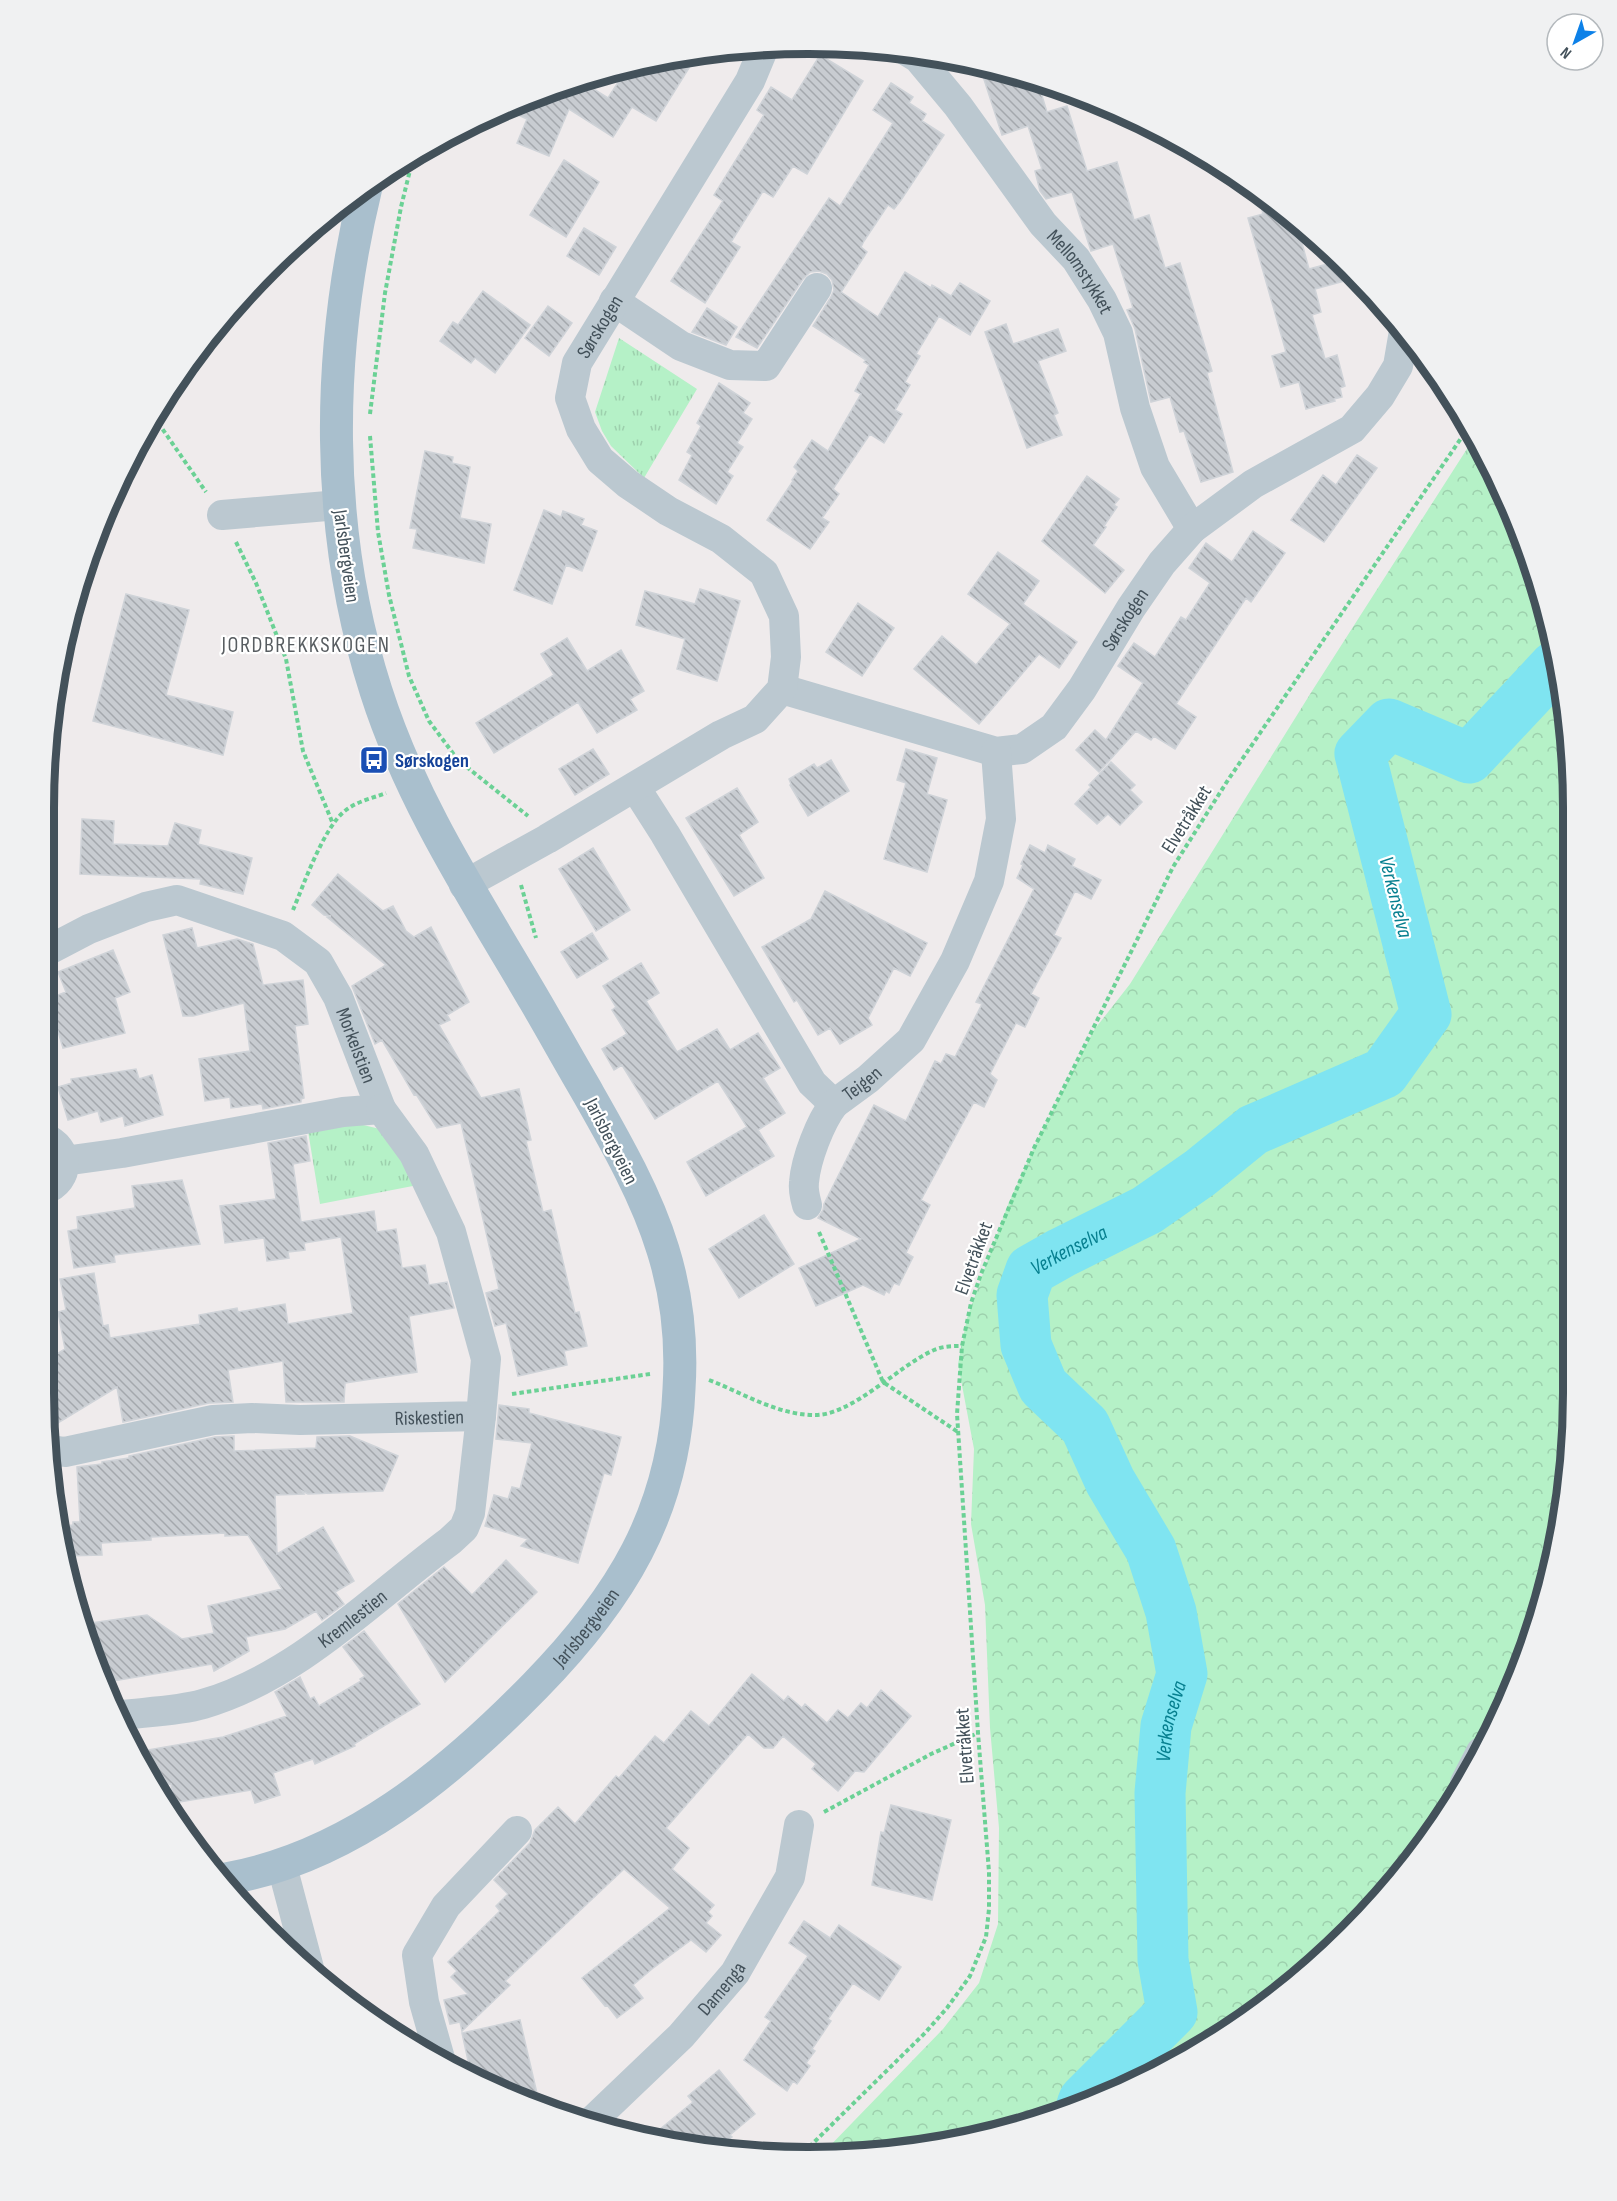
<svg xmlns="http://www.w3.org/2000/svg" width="1617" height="2201" viewBox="0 0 1617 2201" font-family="'Sofia Sans Condensed',sans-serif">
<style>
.forest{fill:url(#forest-crowns)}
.park{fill:url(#park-tufts)}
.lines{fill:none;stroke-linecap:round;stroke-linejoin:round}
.river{stroke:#7fe4f1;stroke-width:51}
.building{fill:url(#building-back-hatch);stroke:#cfd3d8;stroke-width:1.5}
.path{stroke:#6bd195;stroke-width:4;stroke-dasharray:4.5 3;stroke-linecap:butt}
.minor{stroke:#bbc8d0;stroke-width:30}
.major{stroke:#a9bfcd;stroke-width:33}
.labels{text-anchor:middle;stroke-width:4.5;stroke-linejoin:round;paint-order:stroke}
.street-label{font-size:20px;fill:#43515a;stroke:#fff}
.transit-label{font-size:20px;font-weight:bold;fill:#164399;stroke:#fff;text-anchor:start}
.water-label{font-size:21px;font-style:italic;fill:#067f8f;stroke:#fff}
.quarter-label{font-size:22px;letter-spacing:1.5px;fill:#585d61;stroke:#fff}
.rim{fill:none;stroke:#43515a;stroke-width:8}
</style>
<defs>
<pattern id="forest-crowns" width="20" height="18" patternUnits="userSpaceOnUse" patternTransform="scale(1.5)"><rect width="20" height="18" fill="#b5f1c7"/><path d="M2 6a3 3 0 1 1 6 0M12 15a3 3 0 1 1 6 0" fill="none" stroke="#9dd0ad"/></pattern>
<pattern id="park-tufts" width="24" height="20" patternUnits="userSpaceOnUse" patternTransform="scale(1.5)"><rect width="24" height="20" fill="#b5f1c7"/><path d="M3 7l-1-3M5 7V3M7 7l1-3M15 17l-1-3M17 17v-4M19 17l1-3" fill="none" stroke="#9dd0ad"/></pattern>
<pattern id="building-back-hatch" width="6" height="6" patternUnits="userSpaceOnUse" patternTransform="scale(1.5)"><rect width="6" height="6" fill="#c8ccd1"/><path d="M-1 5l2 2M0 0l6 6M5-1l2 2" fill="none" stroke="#a4a8ad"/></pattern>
</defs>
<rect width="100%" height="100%" fill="#efebec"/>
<path class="forest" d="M 1472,441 L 1515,516 L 1567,708 L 1572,1443 L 1533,1638 L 1471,1775 L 1383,1897 L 1274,2000 L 1101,2099 L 958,2143 L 859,2156 L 823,2153 L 943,2029 L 979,1983 L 998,1924 L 999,1828 L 990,1728 L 985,1605 L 971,1524 L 974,1449 L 958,1364 L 967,1318 L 1007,1207 L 1038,1139 L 1094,1030 L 1130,984 L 1312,691 Z"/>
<path class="park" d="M 619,338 L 697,389 L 644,478 L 611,446 L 602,431 L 595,412 Z
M 359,1124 L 380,1129 L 418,1185 L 320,1204 L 308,1131 Z"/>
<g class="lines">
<path class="river" id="s1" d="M 1082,2105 L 1084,2100 L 1172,2012 L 1163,1960 L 1160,1793 L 1166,1726 L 1182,1674 L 1171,1612 L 1151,1550 L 1110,1481 L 1085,1426 L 1043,1386 L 1026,1345 L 1022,1295 L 1031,1270 L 1061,1253 L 1147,1210 L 1200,1173 L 1253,1130 L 1384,1073 L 1426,1014 L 1360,754 L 1389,724 L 1469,758 L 1555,666"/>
</g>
<path class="building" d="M 697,55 L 656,121 L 632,107 L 613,137 L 569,109 L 549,156 L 517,143 L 527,119 L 505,109 L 581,81 L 608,98 L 628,67 Z
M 820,55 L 863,81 L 807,174 L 793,166 L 773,197 L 763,191 L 731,242 L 740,247 L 705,303 L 671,281 L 723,201 L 714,195 L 764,115 L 757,110 L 771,87 L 792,100 Z
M 980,67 L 1037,80 L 1047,112 L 1067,106 L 1087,171 L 1117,162 L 1134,220 L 1149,215 L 1165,268 L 1180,263 L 1212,371 L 1207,373 L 1233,472 L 1201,482 L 1184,431 L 1180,432 L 1170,397 L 1151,402 L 1135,329 L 1127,310 L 1133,308 L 1113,244 L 1091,251 L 1072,192 L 1046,199 L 1040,191 L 1035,171 L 1042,169 L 1028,126 L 1002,135 Z
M 891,83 L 913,97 L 909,103 L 926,114 L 922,121 L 944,135 L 901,200 L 894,209 L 888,205 L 864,241 L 861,247 L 867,252 L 841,292 L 878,317 L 905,272 L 931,288 L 932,285 L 951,296 L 960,283 L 990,301 L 970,335 L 939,316 L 916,354 L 920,356 L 905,382 L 910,385 L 895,410 L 902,414 L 884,443 L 870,434 L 833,489 L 839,494 L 822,518 L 829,522 L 810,549 L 767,520 L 793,481 L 792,480 L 798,471 L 794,467 L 812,440 L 828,451 L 861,394 L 855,391 L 869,365 L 864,362 L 866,360 L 813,326 L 831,297 L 834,290 L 832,280 L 827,274 L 819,271 L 810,272 L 803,279 L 757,348 L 736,337 L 829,198 L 840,206 L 893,123 L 873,110 Z
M 564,160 L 599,182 L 566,237 L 530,215 Z
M 1258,194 L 1296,221 L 1309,269 L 1338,261 L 1355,278 L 1315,289 L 1321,312 L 1312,315 L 1325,359 L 1337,355 L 1345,386 L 1340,388 L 1342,397 L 1334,399 L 1335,401 L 1306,409 L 1299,382 L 1281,387 L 1272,356 L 1286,352 L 1248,218 L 1263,214 Z
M 584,228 L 616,247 L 599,275 L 567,256 Z
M 483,291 L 530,325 L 495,373 L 475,358 L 471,363 L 440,341 L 453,322 L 458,325 Z
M 548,306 L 572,323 L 549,356 L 525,338 Z
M 707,308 L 737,327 L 726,345 L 692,332 Z
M 1006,324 L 1013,344 L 1058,329 L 1066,351 L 1038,361 L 1058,413 L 1054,415 L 1062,435 L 1027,448 L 985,332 Z
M 719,383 L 750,403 L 743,413 L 752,419 L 737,443 L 743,447 L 727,472 L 733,476 L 716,504 L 679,480 L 692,455 L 687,452 L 701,426 L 697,423 Z
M 425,451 L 453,457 L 452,463 L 470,467 L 460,518 L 491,524 L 484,563 L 413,548 L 417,529 L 410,528 Z
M 1357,455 L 1377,468 L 1324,542 L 1291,520 L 1323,475 L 1336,485 Z
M 1087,476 L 1119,499 L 1114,505 L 1117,507 L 1104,526 L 1106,527 L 1093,545 L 1124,570 L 1105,593 L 1042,541 Z
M 544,510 L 561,517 L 563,511 L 584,519 L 581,525 L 597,531 L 582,571 L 566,565 L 552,604 L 514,590 Z
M 1253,531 L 1285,553 L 1251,602 L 1246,598 L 1176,704 L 1196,717 L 1175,749 L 1154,736 L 1151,740 L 1136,731 L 1099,772 L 1076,750 L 1095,730 L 1106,740 L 1143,683 L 1118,666 L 1134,643 L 1155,657 L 1181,617 L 1186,620 L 1210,583 L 1189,568 L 1206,543 L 1232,562 Z
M 998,552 L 1039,581 L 1023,604 L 1077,642 L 1059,668 L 1039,654 L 979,724 L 914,669 L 942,636 L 976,665 L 1010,624 L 968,594 Z
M 700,589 L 740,601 L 717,681 L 677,669 L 685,639 L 636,625 L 645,591 L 695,604 Z
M 126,594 L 189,610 L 166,695 L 233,712 L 223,755 L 93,721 Z
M 858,603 L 894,628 L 862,676 L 826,652 Z
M 567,638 L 587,671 L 621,650 L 644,691 L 630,699 L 637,710 L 597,733 L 578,702 L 494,753 L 476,723 L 554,675 L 541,654 Z
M 593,749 L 609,774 L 575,795 L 559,769 Z
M 906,749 L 937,758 L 927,794 L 947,800 L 927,872 L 884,859 L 906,783 L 897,780 Z
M 831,760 L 849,791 L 808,816 L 790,785 L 791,784 L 789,779 L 814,764 L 817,768 Z
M 1111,762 L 1135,785 L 1130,790 L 1142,802 L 1120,825 L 1108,814 L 1097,824 L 1075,804 L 1091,787 L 1089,785 Z
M 737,788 L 758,822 L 739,835 L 764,878 L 734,896 L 686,818 Z
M 82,819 L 114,821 L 113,844 L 168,846 L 175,823 L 201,830 L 198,844 L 252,858 L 243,894 L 200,884 L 201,879 L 80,874 Z
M 1030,845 L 1045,853 L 1048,845 L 1075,859 L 1072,866 L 1101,880 L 1091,899 L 1075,891 L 1054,935 L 1061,938 L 1031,994 L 1039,998 L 1025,1027 L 1016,1023 L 990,1074 L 997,1080 L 984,1107 L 974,1102 L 921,1200 L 930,1205 L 906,1253 L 913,1257 L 899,1285 L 894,1283 L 889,1293 L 886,1291 L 884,1295 L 863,1285 L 816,1306 L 799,1268 L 861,1239 L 818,1218 L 823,1210 L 824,1204 L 874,1105 L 906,1121 L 935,1061 L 941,1064 L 946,1054 L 955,1057 L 982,1004 L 976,1002 L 1034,889 L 1017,878 L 1023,865 L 1021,864 Z
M 593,848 L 630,910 L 596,931 L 559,869 Z
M 338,874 L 383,911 L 393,906 L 406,931 L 414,937 L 431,927 L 469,1002 L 447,1015 L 450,1020 L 439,1025 L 481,1098 L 519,1089 L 531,1140 L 526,1141 L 543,1212 L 551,1210 L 575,1313 L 579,1312 L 587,1346 L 564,1351 L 567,1365 L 518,1376 L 506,1323 L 495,1326 L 486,1293 L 499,1289 L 461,1123 L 437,1128 L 416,1094 L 414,1095 L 382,1040 L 375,1044 L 352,986 L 386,965 L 327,917 L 331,916 L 324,915 L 312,905 Z
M 825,891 L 927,943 L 910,976 L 894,968 L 868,1018 L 872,1025 L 840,1044 L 830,1028 L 818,1035 L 797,1000 L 794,1002 L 762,947 L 811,919 Z
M 192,928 L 197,948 L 237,939 L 253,944 L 263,985 L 303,980 L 308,1024 L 295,1026 L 304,1098 L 301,1099 L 301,1102 L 263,1109 L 262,1104 L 231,1108 L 230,1097 L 205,1101 L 199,1059 L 250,1051 L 244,1003 L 193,1016 L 183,1016 L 163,935 Z
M 592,933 L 608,959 L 577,978 L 561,952 Z
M 113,950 L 130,992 L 115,998 L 125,1033 L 63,1048 L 57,1028 L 44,1032 L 45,1000 L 66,992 L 58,972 Z
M 641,963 L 659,993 L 646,1001 L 677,1052 L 717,1029 L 730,1050 L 758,1033 L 780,1068 L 763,1078 L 785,1113 L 758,1130 L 774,1156 L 706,1196 L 687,1162 L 747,1127 L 718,1081 L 655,1119 L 622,1065 L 614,1070 L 602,1049 L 627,1034 L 612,1010 L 616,1007 L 603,986 Z
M 136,1069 L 139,1079 L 152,1075 L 163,1115 L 125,1126 L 123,1116 L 101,1122 L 98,1111 L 68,1120 L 58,1087 L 72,1083 L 71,1079 Z
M 306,1136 L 310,1161 L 293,1164 L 301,1222 L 374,1211 L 377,1232 L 396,1229 L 402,1268 L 425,1265 L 429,1285 L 447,1282 L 454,1308 L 409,1316 L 417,1372 L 345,1383 L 344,1402 L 286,1402 L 283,1361 L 228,1370 L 233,1402 L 209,1403 L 123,1422 L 117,1387 L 48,1429 L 44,1392 L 44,1362 L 65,1349 L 58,1312 L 66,1310 L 60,1279 L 94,1273 L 103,1326 L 108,1325 L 110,1338 L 200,1324 L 199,1315 L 237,1308 L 238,1312 L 285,1304 L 288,1324 L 353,1313 L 341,1237 L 304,1243 L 305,1250 L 288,1252 L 289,1258 L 267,1261 L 264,1238 L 225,1243 L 220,1206 L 276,1199 L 268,1143 Z
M 182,1180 L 200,1244 L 114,1255 L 115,1262 L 74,1268 L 68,1231 L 78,1229 L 77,1217 L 135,1208 L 132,1186 Z
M 764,1215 L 794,1264 L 739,1298 L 709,1249 Z
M 499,1405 L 529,1409 L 529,1413 L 621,1437 L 611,1475 L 604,1473 L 578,1563 L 521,1546 L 528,1539 L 485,1526 L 494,1495 L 508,1499 L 512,1487 L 520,1489 L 532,1443 L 496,1439 Z
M 234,1436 L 234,1451 L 316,1448 L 317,1437 L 350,1436 L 398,1456 L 383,1491 L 308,1494 L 302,1491 L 304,1494 L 275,1495 L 277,1554 L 323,1527 L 354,1581 L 335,1592 L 344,1604 L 322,1620 L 316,1611 L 285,1629 L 246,1637 L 249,1651 L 214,1671 L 212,1664 L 108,1682 L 83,1624 L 147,1615 L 182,1639 L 214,1633 L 208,1606 L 282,1589 L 248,1535 L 225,1536 L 225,1533 L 151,1537 L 151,1540 L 101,1543 L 102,1555 L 65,1556 L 61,1526 L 73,1525 L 73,1522 L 80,1522 L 77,1467 L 102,1464 L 102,1462 L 129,1458 L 129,1456 L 215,1437 Z
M 506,1560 L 537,1592 L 445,1682 L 398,1604 L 444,1567 L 472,1595 Z
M 364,1631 L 420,1704 L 354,1744 L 355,1746 L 315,1764 L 313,1759 L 273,1773 L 280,1795 L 255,1803 L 251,1790 L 174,1803 L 171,1784 L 155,1787 L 146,1775 L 136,1752 L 223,1737 L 287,1716 L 275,1692 L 300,1677 L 310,1699 L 314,1697 L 319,1706 L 361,1681 L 360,1679 L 365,1676 L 343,1647 Z
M 752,1674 L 784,1701 L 788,1696 L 802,1708 L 805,1704 L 827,1723 L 838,1710 L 848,1718 L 861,1703 L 867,1708 L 881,1690 L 911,1716 L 864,1772 L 855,1771 L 838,1791 L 812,1769 L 816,1764 L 783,1736 L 773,1748 L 764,1748 L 748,1734 L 666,1828 L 689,1848 L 672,1869 L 714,1905 L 708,1912 L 712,1916 L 706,1923 L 721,1935 L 706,1952 L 691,1940 L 652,1969 L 633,1985 L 643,1998 L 617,2018 L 607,2005 L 605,2006 L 582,1978 L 670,1908 L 624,1869 L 505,1981 L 510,1985 L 462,2031 L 460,2022 L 450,2024 L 444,2000 L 468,1994 L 451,1977 L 457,1971 L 448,1962 L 500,1911 L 496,1906 L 508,1894 L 494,1880 L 530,1843 L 535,1830 L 558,1807 L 575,1824 L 616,1776 L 619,1778 L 655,1736 L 664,1743 L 691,1711 L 709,1726 Z
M 891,1805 L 951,1820 L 932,1900 L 872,1885 L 881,1832 L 884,1833 Z
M 804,1921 L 830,1938 L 839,1925 L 901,1967 L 879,2000 L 853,1983 L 828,2019 L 831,2021 L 812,2049 L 815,2051 L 806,2063 L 810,2066 L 797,2084 L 793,2081 L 787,2091 L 744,2060 L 771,2021 L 765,2017 L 808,1956 L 789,1943 Z
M 520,2020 L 532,2072 L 539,2102 L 472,2079 L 462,2033 Z
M 719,2070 L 755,2114 L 730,2135 L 732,2137 L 720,2147 L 659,2143 L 648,2139 L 693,2102 L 688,2096 Z"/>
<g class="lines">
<path class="path" d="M 370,414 L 385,293 L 401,207 L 413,158
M 152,419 L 159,424 L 206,492
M 370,436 L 378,532 L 389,595 L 409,676 L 429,721 L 458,760 L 528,816
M 236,542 L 256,583 L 286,659 L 303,751 L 333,824
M 521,885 L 536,938
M 293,910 C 304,884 324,826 346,810 C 358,801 373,798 386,793
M 819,1232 L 883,1382 L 958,1432
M 709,1380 C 743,1393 775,1414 813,1415 C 851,1417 899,1365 934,1350 C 943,1346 953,1346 962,1346
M 512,1394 L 650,1374
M 824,1812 L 931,1754 L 978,1733
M 804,2152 L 925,2033 L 947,2008 L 970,1976 L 986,1937 L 989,1909 L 989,1872 L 978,1733 L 957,1414 L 962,1346 L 971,1303 L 981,1274 L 1034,1148 L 1173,867 L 1228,780 L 1466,431"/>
<g class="minor">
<path id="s2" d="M 905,50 L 918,58 L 958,106 L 1043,224 L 1076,259 L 1102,300 L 1118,333 L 1135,408 L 1155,467 L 1192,529"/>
<path d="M 614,301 L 681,346 L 730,365 L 766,366 L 817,288"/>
<path d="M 222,515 L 339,505"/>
<path id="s3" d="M 782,689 L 996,752 L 1022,749 L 1054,727 L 1082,689 L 1131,608 L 1162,563 L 1192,529 L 1253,484 L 1352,429 L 1380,396 L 1398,366 L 1404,331"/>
<path id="s4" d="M 635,787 L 665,834 L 812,1083 L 834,1104 L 868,1079 L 911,1040 L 955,961 L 989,881 L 1001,819 L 996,752"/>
<path id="s5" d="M 464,885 L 547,839 L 721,735 L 755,719 L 782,689 L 786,657 L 784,616 L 764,573 L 721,539 L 668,511 L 628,484 L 600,460 L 581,429 L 570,398 L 577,363 L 750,81 L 765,45"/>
<path id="s6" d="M 45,952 L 89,929 L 146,907 L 177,900 L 283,936 L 318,962 L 338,997 L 381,1109 L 343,1112 L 122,1153 L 64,1161"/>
<path d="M 44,1190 C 71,1181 70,1147 44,1138"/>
<path d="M 807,1205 C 805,1198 803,1190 804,1182 C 806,1159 820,1122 834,1104"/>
<path id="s7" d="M 51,1450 L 65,1452 L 213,1420 L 252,1418 L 300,1420 L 481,1416 L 486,1359 L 451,1232 L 414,1154 L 381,1109"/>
<path id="s8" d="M 121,1715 C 147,1712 179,1711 203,1704 C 297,1677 373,1598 450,1541 L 464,1528 L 470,1513 L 481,1416"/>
<path d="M 1465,1783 L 1481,1752"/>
<path d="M 282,1866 L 309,1968"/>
<path d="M 441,2062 L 424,2002 L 417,1955 L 446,1906 L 517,1831"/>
<path id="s9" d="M 593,2120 L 681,2036 L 735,1973 L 790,1877 L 799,1825"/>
</g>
<path class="major" id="s10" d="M 226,1879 C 349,1857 449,1774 535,1686 C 620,1599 674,1513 679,1389 C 682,1342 677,1295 663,1250 C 646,1194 614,1139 585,1088 C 568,1059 552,1030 535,1001 C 476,900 412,804 376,691 C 324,529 326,352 366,187"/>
</g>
<defs>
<g id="bus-square" transform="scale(1.5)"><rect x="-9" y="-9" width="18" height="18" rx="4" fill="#1a4fb4" stroke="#fff"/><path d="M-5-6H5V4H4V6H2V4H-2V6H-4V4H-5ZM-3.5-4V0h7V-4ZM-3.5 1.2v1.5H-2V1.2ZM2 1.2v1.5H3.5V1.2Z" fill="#fff"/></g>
</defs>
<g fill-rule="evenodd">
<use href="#bus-square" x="374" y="760"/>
</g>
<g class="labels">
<g class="street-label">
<text dy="7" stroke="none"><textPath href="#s2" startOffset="284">Mellomstykket</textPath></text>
<text dy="7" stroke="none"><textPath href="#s5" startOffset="844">Sørskogen</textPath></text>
<text transform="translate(347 556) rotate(82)" y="7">Jarlsbergveien</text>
<text dy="7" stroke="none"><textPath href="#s3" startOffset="417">Sørskogen</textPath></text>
<text transform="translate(1186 819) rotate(-58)" y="7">Elvetråkket</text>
<text dy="7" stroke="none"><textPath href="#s6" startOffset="390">Morkelstien</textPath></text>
<text dy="7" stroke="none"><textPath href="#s4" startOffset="410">Teigen</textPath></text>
<text transform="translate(612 1141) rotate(63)" y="7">Jarlsbergveien</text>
<text transform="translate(973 1258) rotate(-70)" y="7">Elvetråkket</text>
<text dy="7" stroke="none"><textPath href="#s7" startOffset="382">Riskestien</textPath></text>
<text dy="7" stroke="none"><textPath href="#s8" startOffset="256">Kremlestien</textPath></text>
<text dy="7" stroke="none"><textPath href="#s10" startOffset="448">Jarlsbergveien</textPath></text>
<text transform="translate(964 1746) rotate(-94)" y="7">Elvetråkket</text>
<text dy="7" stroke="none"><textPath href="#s9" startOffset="184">Damenga</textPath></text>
</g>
<g class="transit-label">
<text x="395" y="767">Sørskogen</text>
</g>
<g class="water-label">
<text transform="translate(1396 897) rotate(76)" y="7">Verkenselva</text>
<text dy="7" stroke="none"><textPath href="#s1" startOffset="962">Verkenselva</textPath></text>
<text dy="7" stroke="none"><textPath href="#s1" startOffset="422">Verkenselva</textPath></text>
</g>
<g class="quarter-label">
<text x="306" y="652">JORDBREKKSKOGEN</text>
</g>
</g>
<path d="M0 0H1617V2201H0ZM808 54H809A754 754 0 0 1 1563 808V1393A754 754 0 0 1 809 2147H808A754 754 0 0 1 54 1393V808A754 754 0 0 1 808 54Z" fill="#f0f1f2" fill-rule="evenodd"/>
<path class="rim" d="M808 54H809A754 754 0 0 1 1563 808V1393A754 754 0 0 1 809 2147H808A754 754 0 0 1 54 1393V808A754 754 0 0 1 808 54Z"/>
<g transform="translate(1575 42) rotate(220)"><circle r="28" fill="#ffffff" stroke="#b4b9bd" stroke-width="1.5"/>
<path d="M0-4.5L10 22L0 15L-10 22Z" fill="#0d81e8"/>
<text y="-9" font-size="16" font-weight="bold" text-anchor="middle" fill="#43515a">N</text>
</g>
</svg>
